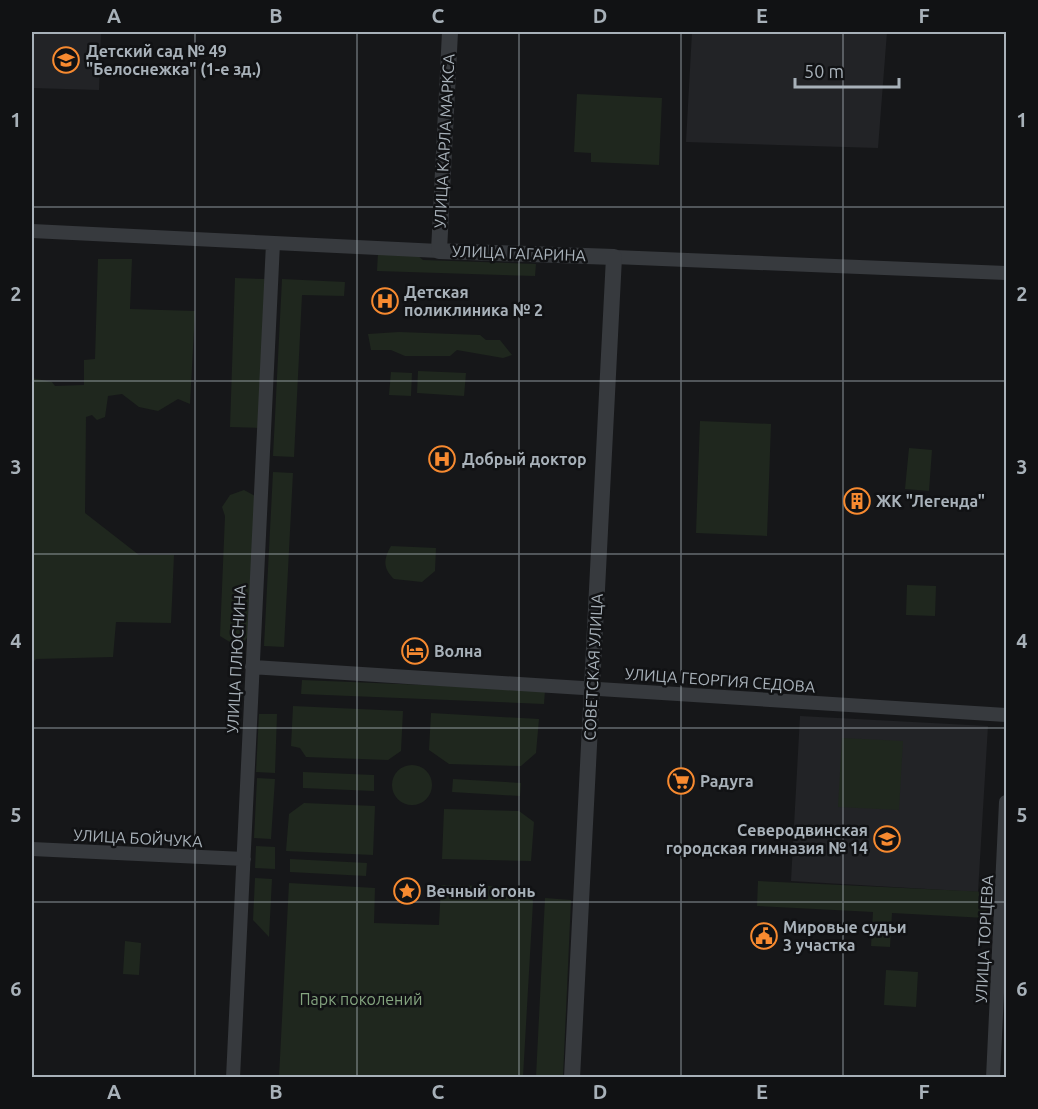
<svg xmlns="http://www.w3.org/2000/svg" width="1038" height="1109" viewBox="0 0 1038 1109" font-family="Ubuntu,sans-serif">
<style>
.built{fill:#222326}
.green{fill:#1f271e}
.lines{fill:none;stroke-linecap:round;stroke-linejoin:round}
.minor{stroke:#373a3e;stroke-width:14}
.tertiary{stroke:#373a3e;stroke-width:16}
.grid{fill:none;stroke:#a8b1b9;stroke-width:1.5;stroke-opacity:0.55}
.labels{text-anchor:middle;stroke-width:5;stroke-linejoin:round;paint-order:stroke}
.poi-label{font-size:16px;font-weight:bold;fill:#a8b1b9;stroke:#111214;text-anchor:start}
.street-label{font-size:16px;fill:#a8b1b9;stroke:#111214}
.park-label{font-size:16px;fill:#84a47f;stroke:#111214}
.neatline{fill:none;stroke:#a8b1b9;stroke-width:2}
.grid-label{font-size:20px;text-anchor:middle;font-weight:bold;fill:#a8b1b9}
</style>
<rect width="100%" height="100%" fill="#161719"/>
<path class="built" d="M 32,32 L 101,32 L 99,90 L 32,88 Z
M 692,32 L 887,32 L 878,148 L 686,142 Z
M 800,716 L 988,726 L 978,892 L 791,881 Z"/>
<path class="green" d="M 577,94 L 662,98 L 659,165 L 591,162 L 591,153 L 574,152 Z
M 378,253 L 416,254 L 423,260 L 536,264 L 535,276 L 377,271 Z
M 98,259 L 132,259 L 130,309 L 195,311 L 190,404 L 178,399 L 158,411 L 139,407 L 122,394 L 108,396 L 105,417 L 97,420 L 92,415 L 86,417 L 85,513 L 139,555 L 174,555 L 171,623 L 116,622 L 113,657 L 36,659 L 32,663 L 32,378 L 52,382 L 55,386 L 84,385 L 84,360 L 95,359 Z
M 235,278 L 265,279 L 260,428 L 230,427 Z
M 282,279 L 345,282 L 344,296 L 302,295 L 294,457 L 273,456 Z
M 399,332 L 480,335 L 486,340 L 500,340 L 512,355 L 503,358 L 457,350 L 450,356 L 405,356 L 391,350 L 371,350 L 368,334 Z
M 418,371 L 466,373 L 464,396 L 417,393 Z
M 391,372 L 412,373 L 411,396 L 389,395 Z
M 700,421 L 771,424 L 767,536 L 696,533 Z
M 909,448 L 932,450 L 929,491 L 905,489 Z
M 273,472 L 293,473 L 284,647 L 264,646 Z
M 244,490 L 257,497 L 250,634 L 244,642 L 233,644 L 220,636 L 225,516 L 222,507 L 230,495 Z
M 391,546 L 436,548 L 435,571 L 422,582 L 394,579 C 383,568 383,560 391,546 Z
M 907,585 L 936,586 L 935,616 L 906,615 Z
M 302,680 L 545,690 L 544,704 L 301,694 Z
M 293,706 L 403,711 L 401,751 L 388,760 L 306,757 L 300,748 L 291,746 Z
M 431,713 L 539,719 L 536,753 L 521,766 L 449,764 L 429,750 Z
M 259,714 L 277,714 L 275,773 L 256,772 Z
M 842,738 L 903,741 L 899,810 L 838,807 Z
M392 785a20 20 0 1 1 40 0a20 20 0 1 1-40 0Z
M 303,772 L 374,775 L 374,791 L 303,788 Z
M 257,778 L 275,779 L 271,839 L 254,838 Z
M 453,779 L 521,783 L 520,796 L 452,792 Z
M 304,803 L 375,806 L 373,855 L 286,851 L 289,814 Z
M 444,809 L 519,811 L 534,822 L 531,861 L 442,859 Z
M 256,846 L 275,847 L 275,869 L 255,868 Z
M 290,859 L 367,863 L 366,876 L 290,872 Z
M 255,878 L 272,879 L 269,937 L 253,920 Z
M 758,881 L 988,892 L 986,918 L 892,913 L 890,947 L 871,946 L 873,912 L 757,906 Z
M 289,883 L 375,888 L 374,923 L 439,925 L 441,885 L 531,887 L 533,902 L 523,1077 L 279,1077 Z
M 545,898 L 571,900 L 563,1077 L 536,1077 Z
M 125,941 L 141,943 L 139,975 L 123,974 Z
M 886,970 L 918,972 L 916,1007 L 884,1005 Z"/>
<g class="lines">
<path class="minor" d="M 32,231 L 439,251
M 614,257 L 1006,273
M 252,667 L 1006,715
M 32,849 L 244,859
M 233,1078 L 273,243
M 993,1078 L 1006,802"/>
<path class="tertiary" d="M 450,32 L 439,251 L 614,257 L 572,1078"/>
</g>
<path class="grid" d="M 195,32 L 195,1078M 357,32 L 357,1078M 519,32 L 519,1078M 681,32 L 681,1078M 843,32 L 843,1078M 32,207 L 1006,207M 32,381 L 1006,381M 32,554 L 1006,554M 32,728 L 1006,728M 32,902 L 1006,902"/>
<defs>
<g id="school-ring" transform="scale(1.35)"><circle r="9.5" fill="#111214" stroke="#f78a30" stroke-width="1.5"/><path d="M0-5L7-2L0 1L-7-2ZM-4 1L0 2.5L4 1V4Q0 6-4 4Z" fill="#f78a30"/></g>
<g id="hospital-ring" transform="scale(1.35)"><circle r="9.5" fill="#111214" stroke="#f78a30" stroke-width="1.5"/><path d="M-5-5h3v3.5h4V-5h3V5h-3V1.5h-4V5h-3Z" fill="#f78a30"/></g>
<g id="building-ring" transform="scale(1.35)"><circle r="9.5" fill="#111214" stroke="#f78a30" stroke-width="1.5"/><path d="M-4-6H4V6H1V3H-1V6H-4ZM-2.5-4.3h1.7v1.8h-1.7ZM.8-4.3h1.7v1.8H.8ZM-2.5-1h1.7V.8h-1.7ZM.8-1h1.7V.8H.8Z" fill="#f78a30"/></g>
<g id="hotel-ring" transform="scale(1.35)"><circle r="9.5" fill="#111214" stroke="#f78a30" stroke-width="1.5"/><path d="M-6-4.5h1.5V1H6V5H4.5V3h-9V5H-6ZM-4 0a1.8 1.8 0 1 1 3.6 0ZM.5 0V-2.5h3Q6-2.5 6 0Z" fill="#f78a30"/></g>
<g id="supermarket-ring" transform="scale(1.35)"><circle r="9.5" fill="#111214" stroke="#f78a30" stroke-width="1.5"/><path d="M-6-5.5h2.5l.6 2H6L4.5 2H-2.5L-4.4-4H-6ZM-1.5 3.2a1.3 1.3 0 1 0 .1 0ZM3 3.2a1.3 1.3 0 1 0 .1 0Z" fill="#f78a30"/></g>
<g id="sight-ring" transform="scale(1.35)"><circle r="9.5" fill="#111214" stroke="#f78a30" stroke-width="1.5"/><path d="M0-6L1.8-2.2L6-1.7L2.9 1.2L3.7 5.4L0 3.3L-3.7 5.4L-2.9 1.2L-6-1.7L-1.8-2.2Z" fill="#f78a30"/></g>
<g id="civic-ring" transform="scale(1.35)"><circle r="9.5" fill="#111214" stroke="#f78a30" stroke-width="1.5"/><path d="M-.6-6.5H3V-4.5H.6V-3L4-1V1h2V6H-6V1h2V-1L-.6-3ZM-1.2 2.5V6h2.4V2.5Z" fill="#f78a30"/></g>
</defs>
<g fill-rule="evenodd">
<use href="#school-ring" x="66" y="60"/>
<use href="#hospital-ring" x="385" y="301"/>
<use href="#hospital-ring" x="442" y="459"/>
<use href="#building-ring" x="857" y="501"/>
<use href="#hotel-ring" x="415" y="651"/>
<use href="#supermarket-ring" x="681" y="781"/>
<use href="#school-ring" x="887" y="839"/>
<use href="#sight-ring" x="407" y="891"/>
<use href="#civic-ring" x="764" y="936"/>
</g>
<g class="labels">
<g class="poi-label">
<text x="86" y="57">Детский сад № 49<tspan x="86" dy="18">"Белоснежка" (1-е зд.)</tspan></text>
<text x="404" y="298">Детская<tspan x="404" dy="18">поликлиника № 2</tspan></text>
<text x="462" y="465">Добрый доктор</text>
<text x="876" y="507">ЖК "Легенда"</text>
<text x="434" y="657">Волна</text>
<text x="700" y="787">Радуга</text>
<text x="868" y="836" text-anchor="end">Северодвинская<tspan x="868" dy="18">городская гимназия № 14</tspan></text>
<text x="426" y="897">Вечный огонь</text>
<text x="783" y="933">Мировые судьи<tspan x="783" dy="18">3 участка</tspan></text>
</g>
<g class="street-label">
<text transform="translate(444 141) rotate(-87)" y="6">УЛИЦА КАРЛА МАРКСА</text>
<text transform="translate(519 253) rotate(2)" y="6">УЛИЦА ГАГАРИНА</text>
<text transform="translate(236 659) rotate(-87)" y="6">УЛИЦА ПЛЮСНИНА</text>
<text transform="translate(593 667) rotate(-87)" y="6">СОВЕТСКАЯ УЛИЦА</text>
<text transform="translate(720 680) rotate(4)" y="6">УЛИЦА ГЕОРГИЯ СЕДОВА</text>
<text transform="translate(138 838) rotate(3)" y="6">УЛИЦА БОЙЧУКА</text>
<text transform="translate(984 939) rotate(-87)" y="6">УЛИЦА ТОРЦЕВА</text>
</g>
<g class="park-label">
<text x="361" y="1005">Парк поколений</text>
</g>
</g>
<rect width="1038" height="1109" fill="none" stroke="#111214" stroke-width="66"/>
<path d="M795 78v9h104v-9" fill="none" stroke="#a8b1b9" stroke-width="3"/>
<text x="804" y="78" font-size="18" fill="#a8b1b9" stroke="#111214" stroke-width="4.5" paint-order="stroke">50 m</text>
<rect x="33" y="33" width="972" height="1043" class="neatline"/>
<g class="grid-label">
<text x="114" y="23">A</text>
<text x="276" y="23">B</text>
<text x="438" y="23">C</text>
<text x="600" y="23">D</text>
<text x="762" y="23">E</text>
<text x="924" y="23">F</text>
<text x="16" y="127">1</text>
<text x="1022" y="127">1</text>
<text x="16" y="301">2</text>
<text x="1022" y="301">2</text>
<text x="16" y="474">3</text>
<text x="1022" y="474">3</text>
<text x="16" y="648">4</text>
<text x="1022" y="648">4</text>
<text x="16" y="822">5</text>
<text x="1022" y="822">5</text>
<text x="16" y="996">6</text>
<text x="1022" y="996">6</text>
<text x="114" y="1099">A</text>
<text x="276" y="1099">B</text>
<text x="438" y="1099">C</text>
<text x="600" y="1099">D</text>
<text x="762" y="1099">E</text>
<text x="924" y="1099">F</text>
</g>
</svg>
